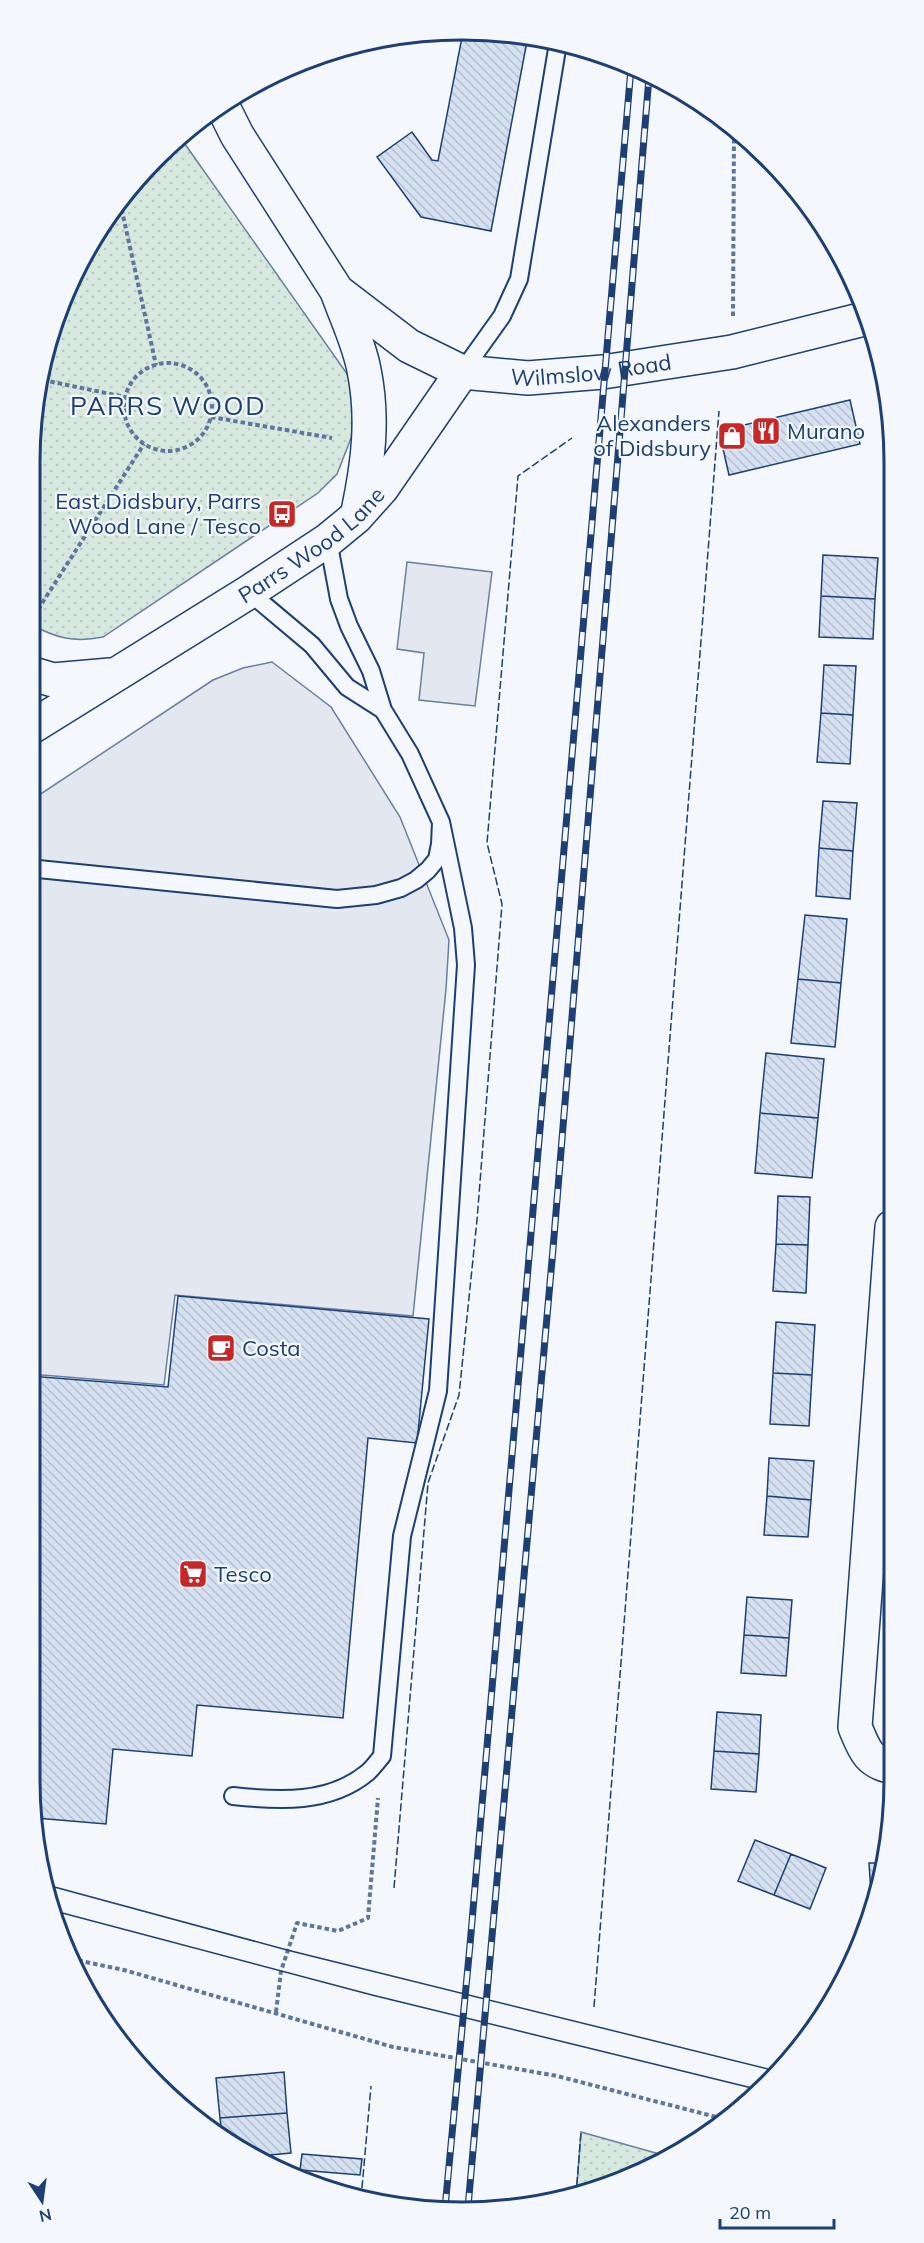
<svg xmlns="http://www.w3.org/2000/svg" width="924" height="2243" viewBox="0 0 924 2243" font-family="Mulish,sans-serif">
<style>
.park{fill:url(#park-dots);stroke:#687fa3;stroke-width:1.5}
.parking{fill:#e3e8f0;stroke:#687fa3;stroke-width:1.5}
.building{fill:url(#building-back-hatch);stroke:#1d3f73;stroke-width:1.5}
.lines{fill:none;stroke-linecap:round;stroke-linejoin:round}
.service-casing{stroke:#1d3f73;stroke-width:20}
.minor-casing{stroke:#1d3f73;stroke-width:36}
.primary-casing{stroke:#1d3f73;stroke-width:36}
.path{stroke:#5e769c;stroke-width:4;stroke-dasharray:4.5 3;stroke-linecap:butt}
.service{stroke:#f4f7fb;stroke-width:16}
.minor{stroke:#f4f7fb;stroke-width:33}
.primary{stroke:#f4f7fb;stroke-width:33}
.tram{stroke:#1d3f73;stroke-width:1.5}
.rail-casing{stroke:#1d3f73;stroke-width:7}
.rail{stroke:#f4f7fb;stroke-width:4.5;stroke-dasharray:14;stroke-linecap:butt}
.fence{stroke:#1d3f73;stroke-width:1.5;stroke-dasharray:8 3;stroke-linecap:butt}
.labels{text-anchor:middle;stroke-width:4.5;stroke-linejoin:round;paint-order:stroke}
.street-label{font-size:22px;fill:#1d3f73;stroke:#f4f7fb}
.poi-label{font-size:22px;fill:#1d3f73;stroke:#f4f7fb;text-anchor:start}
.quarter-label{font-size:26px;letter-spacing:1.5px;fill:#1d3f73;stroke:#f4f7fb}
.rim{fill:none;stroke:#1d3f73;stroke-width:3}
</style>
<defs>
<pattern id="park-dots" width="8" height="8" patternUnits="userSpaceOnUse" patternTransform="scale(1.5)"><rect width="8" height="8" fill="#d7e8df"/><path d="M2 2h.1M6 6h.1" fill="none" stroke="#b8c8c3" stroke-width="1.8" stroke-linecap="round"/></pattern>
<pattern id="building-back-hatch" width="6" height="6" patternUnits="userSpaceOnUse" patternTransform="scale(1.5)"><rect width="6" height="6" fill="#d5e0f0"/><path d="M-1 5l2 2M0 0l6 6M5-1l2 2" fill="none" stroke="#b6c1d1"/></pattern>
</defs>
<rect width="100%" height="100%" fill="#f4f7fb"/>
<path class="park" d="M 180,137 L 350,378 L 355,428 L 337,474 L 318,493 L 103,637 C 74,643 56,638 30,624 L 30,462 L 53,323 L 88,246 L 137,177 Z
M 581,2132 L 670,2157 L 628,2180 L 576,2196 Z"/>
<path class="parking" d="M 407,562 L 492,572 L 475,706 L 419,700 L 424,653 L 397,649 Z
M 272,662 L 331,707 L 400,817 L 449,940 L 446,989 L 413,1316 L 175,1295 L 164,1385 L 30,1374 L 30,801 L 213,680 L 243,668 Z"/>
<path class="building" d="M 463,32 L 518,34 L 528,36 L 491,231 L 421,217 L 377,157 L 412,132 L 432,160 L 438,161 Z
M 850,400 L 860,444 L 729,475 L 719,431 Z
M 823,555 L 878,558 L 875,599 L 821,596 Z
M 821,596 L 875,599 L 873,639 L 819,637 Z
M 824,665 L 856,666 L 853,715 L 821,713 Z
M 821,713 L 853,715 L 850,764 L 817,762 Z
M 823,801 L 857,803 L 853,851 L 819,848 Z
M 819,848 L 853,851 L 850,899 L 816,896 Z
M 805,915 L 847,919 L 841,983 L 798,979 Z
M 798,979 L 841,983 L 835,1047 L 791,1043 Z
M 766,1053 L 824,1059 L 818,1118 L 760,1113 Z
M 760,1113 L 818,1118 L 812,1178 L 755,1173 Z
M 778,1196 L 810,1197 L 808,1245 L 776,1244 Z
M 776,1244 L 808,1245 L 806,1293 L 773,1291 Z
M 178,1296 L 429,1319 L 417,1443 L 368,1438 L 343,1718 L 197,1705 L 192,1756 L 113,1749 L 106,1824 L 36,1818 L 30,1781 L 30,1376 L 168,1387 Z
M 776,1322 L 815,1325 L 812,1375 L 773,1373 Z
M 773,1373 L 812,1375 L 809,1426 L 770,1424 Z
M 769,1458 L 814,1461 L 811,1500 L 767,1496 Z
M 767,1496 L 811,1500 L 808,1537 L 764,1535 Z
M 747,1597 L 792,1600 L 789,1638 L 744,1635 Z
M 744,1635 L 789,1638 L 786,1676 L 741,1673 Z
M 717,1712 L 761,1715 L 759,1754 L 714,1751 Z
M 714,1751 L 759,1754 L 756,1792 L 711,1789 Z
M 755,1840 L 791,1854 L 774,1895 L 738,1881 Z
M 791,1854 L 826,1868 L 810,1909 L 774,1895 Z
M 869,1863 L 881,1863 L 872,1908 Z
M 121,2043 L 136,2050 L 132,2059 Z
M 284,2072 L 287,2113 L 220,2118 L 216,2078 Z
M 287,2113 L 291,2153 L 250,2157 L 222,2135 L 220,2118 Z
M 302,2154 L 362,2159 L 360,2175 L 300,2170 Z"/>
<g class="lines">
<g class="service-casing">
<path id="service" d="M 462,372 L 502,316 L 519,279 L 558,43
M 249,592 L 312,645 L 347,687 L 383,710
M 38,869 L 337,899 L 376,895 L 401,888 L 416,880 L 428,870 L 437,859 L 440,844 L 441,822 L 410,754 L 383,710 L 371,671 L 349,626 L 339,599 L 328,540
M 233,1796 C 279,1801 329,1804 367,1773 C 372,1769 377,1762 382,1756 L 402,1536 L 438,1391 L 466,965 L 463,928 L 441,822"/>
</g>
<g class="minor-casing">
<path id="minor" d="M 892,1227 L 855,1727 C 864,1749 868,1763 894,1767"/>
</g>
<g class="primary-casing">
<g id="primary">
<path id="s1" d="M 222,105 L 237,135 L 337,291 L 409,346 L 462,372 L 528,378 L 603,372 L 732,352 L 864,319"/>
<path d="M 337,291 C 346,317 359,343 364,370 C 374,419 368,464 358,512"/>
<path d="M 30,673 L 53,680 L 110,675"/>
<path id="s2" d="M 30,728 L 249,592 L 328,540 L 356,517 L 382,488 L 462,372"/>
</g>
</g>
<path class="path" d="M 168,149 L 171,150
M 120,202 L 156,365
M 733,316 L 734,131
M124 407a44 44 0 1 1 88 0a44 44 0 1 1-88 0Z
M 43,380 L 125,397
M 211,417 L 332,438
M 30,622 L 144,444
M 71,1959 L 124,1970 L 393,2047 L 557,2076 L 724,2119
M 276,2012 L 281,1971 L 297,1923 L 338,1931 L 368,1918 L 378,1798"/>
<use href="#service" class="service"/>
<use href="#minor" class="minor"/>
<use href="#primary" class="primary"/>
<path class="tram" d="M 47,1885 L 287,1950 L 776,2071
M 51,1910 L 372,1995 L 756,2089"/>
<g class="rail-casing">
<path id="rail" d="M 468,2207 L 553,1249 L 649,77
M 445,2208 L 470,1945 L 631,68"/>
</g>
<use href="#rail" class="rail"/>
<path class="fence" d="M 394,1888 L 428,1483 L 459,1395 L 477,1220 L 502,904 L 487,843 L 518,476 L 572,438
M 594,2007 L 719,411
M 576,2196 L 581,2132
M 361,2199 L 371,2086"/>
</g>
<defs>
<g id="restaurant-square" transform="scale(1.5)"><rect x="-9" y="-9" width="18" height="18" rx="4" fill="#c62828" stroke="#f4f7fb"/><path d="M-5-6h1v4h1v-4h1v4h1v-4h1v5L-1.5 .5V6h-2V.5L-5-1ZM5-6V6H3V1.5H1.5Q1.5-4 5-6Z" fill="#fff"/></g>
<g id="shop-square" transform="scale(1.5)"><rect x="-9" y="-9" width="18" height="18" rx="4" fill="#c62828" stroke="#f4f7fb"/><path d="M-5-2.5h2.3a2.7 3.5 0 0 1 5.4 0H5L5.5 6h-11ZM-1.5-2.5h3a1.5 2.3 0 0 0-3 0Z" fill="#fff"/></g>
<g id="bus-square" transform="scale(1.5)"><rect x="-9" y="-9" width="18" height="18" rx="4" fill="#c62828" stroke="#f4f7fb"/><path d="M-5-6H5V4H4V6H2V4H-2V6H-4V4H-5ZM-3.5-4V0h7V-4ZM-3.5 1.2v1.5H-2V1.2ZM2 1.2v1.5H3.5V1.2Z" fill="#fff"/></g>
<g id="cafe-square" transform="scale(1.5)"><rect x="-9" y="-9" width="18" height="18" rx="4" fill="#c62828" stroke="#f4f7fb"/><path d="M-5.5-4.5H6V0H3Q3 3.5 0 3.5H-2.5Q-5.5 3.5-5.5 0ZM3-3.2v2h1.7v-2ZM-6 4.5H4V6H-6Z" fill="#fff"/></g>
<g id="supermarket-square" transform="scale(1.5)"><rect x="-9" y="-9" width="18" height="18" rx="4" fill="#c62828" stroke="#f4f7fb"/><path d="M-6-5.5h2.5l.6 2H6L4.5 2H-2.5L-4.4-4H-6ZM-1.5 3.2a1.3 1.3 0 1 0 .1 0ZM3 3.2a1.3 1.3 0 1 0 .1 0Z" fill="#fff"/></g>
</defs>
<g fill-rule="evenodd">
<use href="#restaurant-square" x="766" y="431"/>
<use href="#shop-square" x="732" y="436"/>
<use href="#bus-square" x="282" y="514"/>
<use href="#cafe-square" x="221" y="1348"/>
<use href="#supermarket-square" x="193" y="1574"/>
</g>
<g class="labels">
<g class="street-label">
<text dy="8" stroke="none"><textPath href="#s1" startOffset="498">Wilmslow Road</textPath></text>
<text dy="8" stroke="none"><textPath href="#s2" startOffset="336">Parrs Wood Lane</textPath></text>
</g>
<g class="poi-label">
<text x="711" y="431" text-anchor="end">Alexanders<tspan x="711" dy="25">of Didsbury</tspan></text>
<text x="787" y="439">Murano</text>
<text x="261" y="509" text-anchor="end">East Didsbury, Parrs<tspan x="261" dy="25">Wood Lane / Tesco</tspan></text>
<text x="242" y="1356">Costa</text>
<text x="214" y="1582">Tesco</text>
</g>
<g class="quarter-label">
<text x="168" y="415">PARRS WOOD</text>
</g>
</g>
<path d="M0 0H924V2243H0ZM462 40H462A422 422 0 0 1 884 462V1780A422 422 0 0 1 462 2202H462A422 422 0 0 1 40 1780V462A422 422 0 0 1 462 40Z" fill="#f4f7fb" fill-rule="evenodd"/>
<path class="rim" d="M462 40H462A422 422 0 0 1 884 462V1780A422 422 0 0 1 462 2202H462A422 422 0 0 1 40 1780V462A422 422 0 0 1 462 40Z"/>
<g transform="translate(42 2201) rotate(167)" stroke="#f4f7fb" stroke-width="4.5" paint-order="stroke">
<path d="M0-4.5L10 22L0 15L-10 22Z" fill="#1d3f73"/>
<text y="-9" font-size="16" font-weight="bold" text-anchor="middle" fill="#1d3f73">N</text>
</g>
<path d="M720 2219v9h114v-9" fill="none" stroke="#1d3f73" stroke-width="3"/>
<text x="729" y="2219" font-size="18" fill="#1d3f73" stroke="#f4f7fb" stroke-width="4.5" paint-order="stroke">20 m</text>
</svg>
